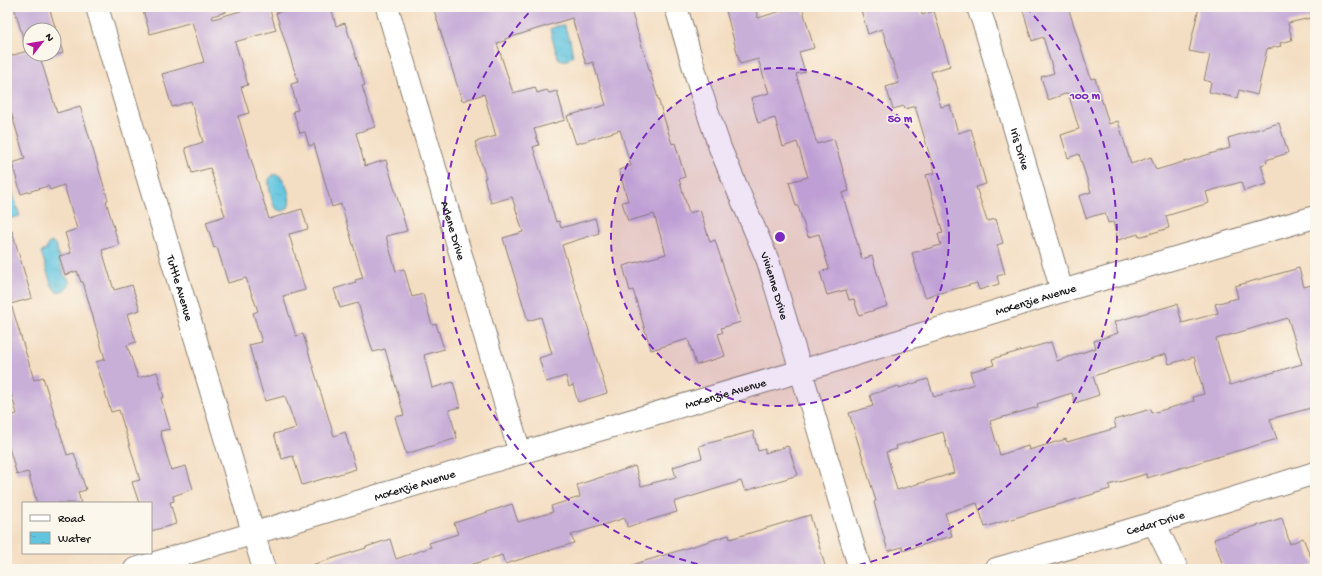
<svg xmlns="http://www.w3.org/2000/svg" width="1322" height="576" viewBox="0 0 1322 576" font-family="'Gochi Hand',sans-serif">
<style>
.water{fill:url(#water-ripples);stroke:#3f707e}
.building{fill:#c8afd8;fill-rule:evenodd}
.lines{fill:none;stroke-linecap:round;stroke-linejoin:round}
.minor-casing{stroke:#887d70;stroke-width:24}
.minor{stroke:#fff;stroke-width:22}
.ring{fill:none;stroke:#7b2cbf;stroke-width:2;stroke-dasharray:7 5}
.labels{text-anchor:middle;stroke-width:3;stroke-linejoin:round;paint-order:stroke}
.street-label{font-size:12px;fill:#1c1c1c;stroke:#fbf7ec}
.centre{fill:#7b2cbf;stroke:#fbf7ec;stroke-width:2}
.ring-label{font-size:12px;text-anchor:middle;font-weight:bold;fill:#7b2cbf;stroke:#fbf7ec;stroke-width:3;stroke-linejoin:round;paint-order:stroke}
</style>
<defs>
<pattern id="water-ripples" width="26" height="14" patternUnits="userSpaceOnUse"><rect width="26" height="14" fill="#62c5e0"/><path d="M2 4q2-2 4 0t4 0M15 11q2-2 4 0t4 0" fill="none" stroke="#54a9c0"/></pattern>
</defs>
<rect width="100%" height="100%" fill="#fbf7ec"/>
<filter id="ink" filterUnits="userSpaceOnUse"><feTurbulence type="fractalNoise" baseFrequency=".025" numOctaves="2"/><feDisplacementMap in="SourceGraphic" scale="8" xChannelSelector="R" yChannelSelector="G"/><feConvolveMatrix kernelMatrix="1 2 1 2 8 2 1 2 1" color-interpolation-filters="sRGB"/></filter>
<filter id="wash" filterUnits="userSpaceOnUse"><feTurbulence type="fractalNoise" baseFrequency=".012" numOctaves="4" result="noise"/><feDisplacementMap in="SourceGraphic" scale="16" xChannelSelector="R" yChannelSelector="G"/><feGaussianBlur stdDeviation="0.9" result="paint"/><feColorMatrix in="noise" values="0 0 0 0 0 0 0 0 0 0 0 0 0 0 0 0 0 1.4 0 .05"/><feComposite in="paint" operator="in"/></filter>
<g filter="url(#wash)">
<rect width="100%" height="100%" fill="#f4dec3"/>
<path class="water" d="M 564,25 L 570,40 L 573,56 L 567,60 L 559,60 L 554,45 L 550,29 L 557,26 Z
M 273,175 C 276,175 277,174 280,176 C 285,179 297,208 283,211 C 280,211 277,210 275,208 C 272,204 268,184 269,180 C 270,177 271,177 273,175 Z
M 11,188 L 20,216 L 9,219 L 7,214 L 7,189 Z
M 52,242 L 57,246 L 57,251 L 64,276 L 68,278 L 70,283 C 67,289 64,291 57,292 L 55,290 L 51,284 L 41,252 L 46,250 L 48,244 Z"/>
<g id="blocks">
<path class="building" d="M 14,7 L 49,7 L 63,53 L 41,60 L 57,113 L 80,106 L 108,200 L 106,201 L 119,245 L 102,250 L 114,290 L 132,285 L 140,310 L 127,314 L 136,342 L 127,345 L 138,378 L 157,372 L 164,397 L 161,398 L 170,429 L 160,431 L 171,470 L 186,466 L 193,489 L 173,496 L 174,501 L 170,502 L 176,524 L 151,531 L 151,503 L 139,503 L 132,482 L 140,480 L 119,410 L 111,412 L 96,362 L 105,359 L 83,282 L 81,282 L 77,271 L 65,275 L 59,256 L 71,253 L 65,233 L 77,229 L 64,185 L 50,190 L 48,186 L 21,194 L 12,163 L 25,159 L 7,99 L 7,57 L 27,51 ZM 30,30 L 54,30 L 54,54 L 30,54 Z
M 142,7 L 226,7 L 226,12 L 212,16 L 213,19 L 254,7 L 269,7 L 276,30 L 235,42 L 248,85 L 241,87 L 249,113 L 238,116 L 269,219 L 302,209 L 308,229 L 289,234 L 305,290 L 283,296 L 296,336 L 303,334 L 334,436 L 345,432 L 356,469 L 302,485 L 293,456 L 282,459 L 274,434 L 296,428 L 285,396 L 265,401 L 249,345 L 262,342 L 253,313 L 258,311 L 246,278 L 228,283 L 217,247 L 214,248 L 206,222 L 225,216 L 210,168 L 192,173 L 185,148 L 203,142 L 191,101 L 172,107 L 162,74 L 204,62 L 192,22 L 150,34 Z
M 296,7 L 331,7 L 336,26 L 345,23 L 365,85 L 362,86 L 375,127 L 356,133 L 365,166 L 386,160 L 407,231 L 386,236 L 396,271 L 404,269 L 412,297 L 423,294 L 432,325 L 436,324 L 444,349 L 424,355 L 432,388 L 453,382 L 460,407 L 449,410 L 457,438 L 406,454 L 395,417 L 404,415 L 385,349 L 373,352 L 358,303 L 340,308 L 334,289 L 356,282 L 355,280 L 363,278 L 341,204 L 332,207 L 314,144 L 309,146 L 305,132 L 300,133 L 293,111 L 298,110 L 291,84 L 298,82 L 276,13 Z
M 433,7 L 630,7 L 672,144 L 675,143 L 685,177 L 679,179 L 689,213 L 700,210 L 710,242 L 715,240 L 741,322 L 721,328 L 723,332 L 718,334 L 725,356 L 696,365 L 688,339 L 651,350 L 633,290 L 630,291 L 623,266 L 666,254 L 654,214 L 628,221 L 622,202 L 628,201 L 619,170 L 631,166 L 620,130 L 576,144 L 567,116 L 606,105 L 593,62 L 586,64 L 572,18 L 505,39 L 505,41 L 497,43 L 513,93 L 535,87 L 537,93 L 547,90 L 549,93 L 557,91 L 565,120 L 534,129 L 539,145 L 533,147 L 556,222 L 559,221 L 561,228 L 595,218 L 599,233 L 562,245 L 590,334 L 589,334 L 607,393 L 578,402 L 573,385 L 569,387 L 566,376 L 546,382 L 539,358 L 552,354 L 541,317 L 528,321 L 503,238 L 523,232 L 512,197 L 491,203 L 484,178 L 486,178 L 475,142 L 496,136 L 484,94 L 462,101 Z
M 725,7 L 755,7 L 758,18 L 794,7 L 802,7 L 814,48 L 799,52 L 805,72 L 796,74 L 817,144 L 834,139 L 849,191 L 842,193 L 862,259 L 872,256 L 887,306 L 859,315 L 854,299 L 849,300 L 846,290 L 827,295 L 820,272 L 829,269 L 819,234 L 808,237 L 798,206 L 796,206 L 789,182 L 808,177 L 797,142 L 783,147 L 775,118 L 758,123 L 751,98 L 769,93 L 758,59 L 740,64 Z
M 860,7 L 920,7 L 922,15 L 934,11 L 950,66 L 931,72 L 941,107 L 950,105 L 958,133 L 971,129 L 986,184 L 976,187 L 987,221 L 996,219 L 1003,243 L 997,245 L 1005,274 L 997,276 L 999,284 L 979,290 L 977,283 L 925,297 L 912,253 L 941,245 L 938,234 L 943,233 L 926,175 L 935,173 L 915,106 L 905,109 L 904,106 L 893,109 L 886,87 L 899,83 L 882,29 L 868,34 Z
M 1022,7 L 1068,7 L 1091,79 L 1095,78 L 1109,124 L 1118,121 L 1131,164 L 1151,157 L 1156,170 L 1230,148 L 1228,138 L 1279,123 L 1288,153 L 1266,160 L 1267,163 L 1261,165 L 1267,184 L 1244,191 L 1241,182 L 1206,192 L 1209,203 L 1166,216 L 1169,228 L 1139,237 L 1138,234 L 1118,240 L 1113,222 L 1108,223 L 1105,213 L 1086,218 L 1079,196 L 1091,192 L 1079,154 L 1068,158 L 1061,135 L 1079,129 L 1068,93 L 1048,100 L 1041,77 L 1054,73 L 1043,37 L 1032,41 Z
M 1199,7 L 1315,7 L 1315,17 L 1288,23 L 1292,40 L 1280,43 L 1281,46 L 1267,49 L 1257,95 L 1239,90 L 1237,98 L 1209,92 L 1211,82 L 1204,80 L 1210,55 L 1189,51 Z
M 7,231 L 12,231 L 32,298 L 7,305 Z
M 1299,268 L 1304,287 L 1315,284 L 1315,407 L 1270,419 L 1277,439 L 1147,478 L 1146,474 L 1109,485 L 1110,489 L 985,527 L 977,503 L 945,513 L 952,536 L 903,551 L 902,547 L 888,551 L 874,502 L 876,501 L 849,413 L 873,406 L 870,395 L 898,386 L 899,388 L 928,379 L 934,397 L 974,384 L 970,372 L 994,365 L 992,359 L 1051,342 L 1057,361 L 1096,348 L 1094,341 L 1118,333 L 1114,322 L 1177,304 L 1182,323 L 1218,313 L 1215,304 L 1238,298 L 1235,286 ZM 1288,318 L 1302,364 L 1230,385 L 1216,339 ZM 1166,354 L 1169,364 L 1194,357 L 1204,394 L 1193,397 L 1194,401 L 1152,413 L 1151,409 L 1114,420 L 1116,428 L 1067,442 L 1066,439 L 1029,450 L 1028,446 L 1000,455 L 990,421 L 1038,407 L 1037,404 L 1072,393 L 1075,403 L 1099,395 L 1093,376 ZM 943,432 L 954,473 L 897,490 L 886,452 L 897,449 L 896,446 Z
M 12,307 L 34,380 L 43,377 L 67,455 L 74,453 L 86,490 L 78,492 L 81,503 L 37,503 L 28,472 L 17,475 L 7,441 L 7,417 L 17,414 L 7,380 L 7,308 Z
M 753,431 L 758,451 L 765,449 L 765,453 L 788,446 L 798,475 L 745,491 L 741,481 L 674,502 L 677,512 L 627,527 L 625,518 L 571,535 L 574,543 L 505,564 L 502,555 L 458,569 L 312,569 L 312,565 L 366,548 L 366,547 L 390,539 L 396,559 L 431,547 L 429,543 L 458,534 L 454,523 L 512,504 L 518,522 L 553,512 L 551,506 L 580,497 L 577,485 L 635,466 L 641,486 L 676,477 L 673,467 L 702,458 L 699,446 Z
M 810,515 L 826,569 L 632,569 L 632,565 L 729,535 L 730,539 Z
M 1282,518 L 1290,544 L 1303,538 L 1314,565 L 1301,569 L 1224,569 L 1214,539 Z"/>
</g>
</g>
<g filter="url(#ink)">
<use href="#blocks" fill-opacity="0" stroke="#887d70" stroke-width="1"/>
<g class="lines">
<g class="minor-casing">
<g id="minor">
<path id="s1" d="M 97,7 L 264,569"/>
<path id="s2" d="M 387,7 L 520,453"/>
<path id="s3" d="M 676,7 L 701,92 L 720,148 L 768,261 L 860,569"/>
<path id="s4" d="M 978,7 L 985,27 L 1062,291"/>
<path d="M 1154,523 L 1177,569"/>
<path id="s5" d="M 135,569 L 520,453 L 801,371 L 1062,291 L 1315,217"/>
<path id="s6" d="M 996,569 L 1154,523 L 1315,473"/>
</g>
</g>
<use href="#minor" class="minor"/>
</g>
</g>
<circle cx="780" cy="237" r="169" fill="#7b2cbf" fill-opacity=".12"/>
<g class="ring">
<circle cx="780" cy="237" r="169"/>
<path d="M721 569A337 337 0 0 1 534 7M1026 7A337 337 0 0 1 839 569"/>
</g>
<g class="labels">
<g class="street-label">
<text dy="4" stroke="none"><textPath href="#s4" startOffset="148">Iris Drive</textPath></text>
<text dy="4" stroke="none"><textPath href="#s2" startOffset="233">Arlene Drive</textPath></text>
<text dy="4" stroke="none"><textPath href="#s3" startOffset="296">Vivienne Drive</textPath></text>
<text dy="4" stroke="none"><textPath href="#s1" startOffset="293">Tuttle Avenue</textPath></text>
<text dy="4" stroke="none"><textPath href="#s5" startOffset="940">McKenzie Avenue</textPath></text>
<text dy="4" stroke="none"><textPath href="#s5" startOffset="616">McKenzie Avenue</textPath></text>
<text dy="4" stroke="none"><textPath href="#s5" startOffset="292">McKenzie Avenue</textPath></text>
<text dy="4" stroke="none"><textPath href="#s6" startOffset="166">Cedar Drive</textPath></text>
</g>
</g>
<circle cx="780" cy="237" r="6" class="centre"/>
<g class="ring-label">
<text x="1085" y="99">100 m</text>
<text x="900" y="122">50 m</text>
</g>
<rect width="1322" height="576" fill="none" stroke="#fbf7ec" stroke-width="24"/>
<rect x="22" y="502" width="130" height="52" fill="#fbf7ec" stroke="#a29f99"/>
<rect x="30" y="515" width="20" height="6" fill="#ffffff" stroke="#a29f99"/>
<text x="58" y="522" font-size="12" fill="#1c1c1c">Road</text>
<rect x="30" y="532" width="20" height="12" fill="url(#water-ripples)" stroke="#a29f99"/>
<text x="58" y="542" font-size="12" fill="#1c1c1c">Water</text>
<g transform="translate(42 42) rotate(59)"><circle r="19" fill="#fbf7ec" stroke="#a29f99"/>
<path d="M0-3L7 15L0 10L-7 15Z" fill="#b5179e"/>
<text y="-6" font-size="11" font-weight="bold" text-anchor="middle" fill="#1c1c1c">N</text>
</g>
</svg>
